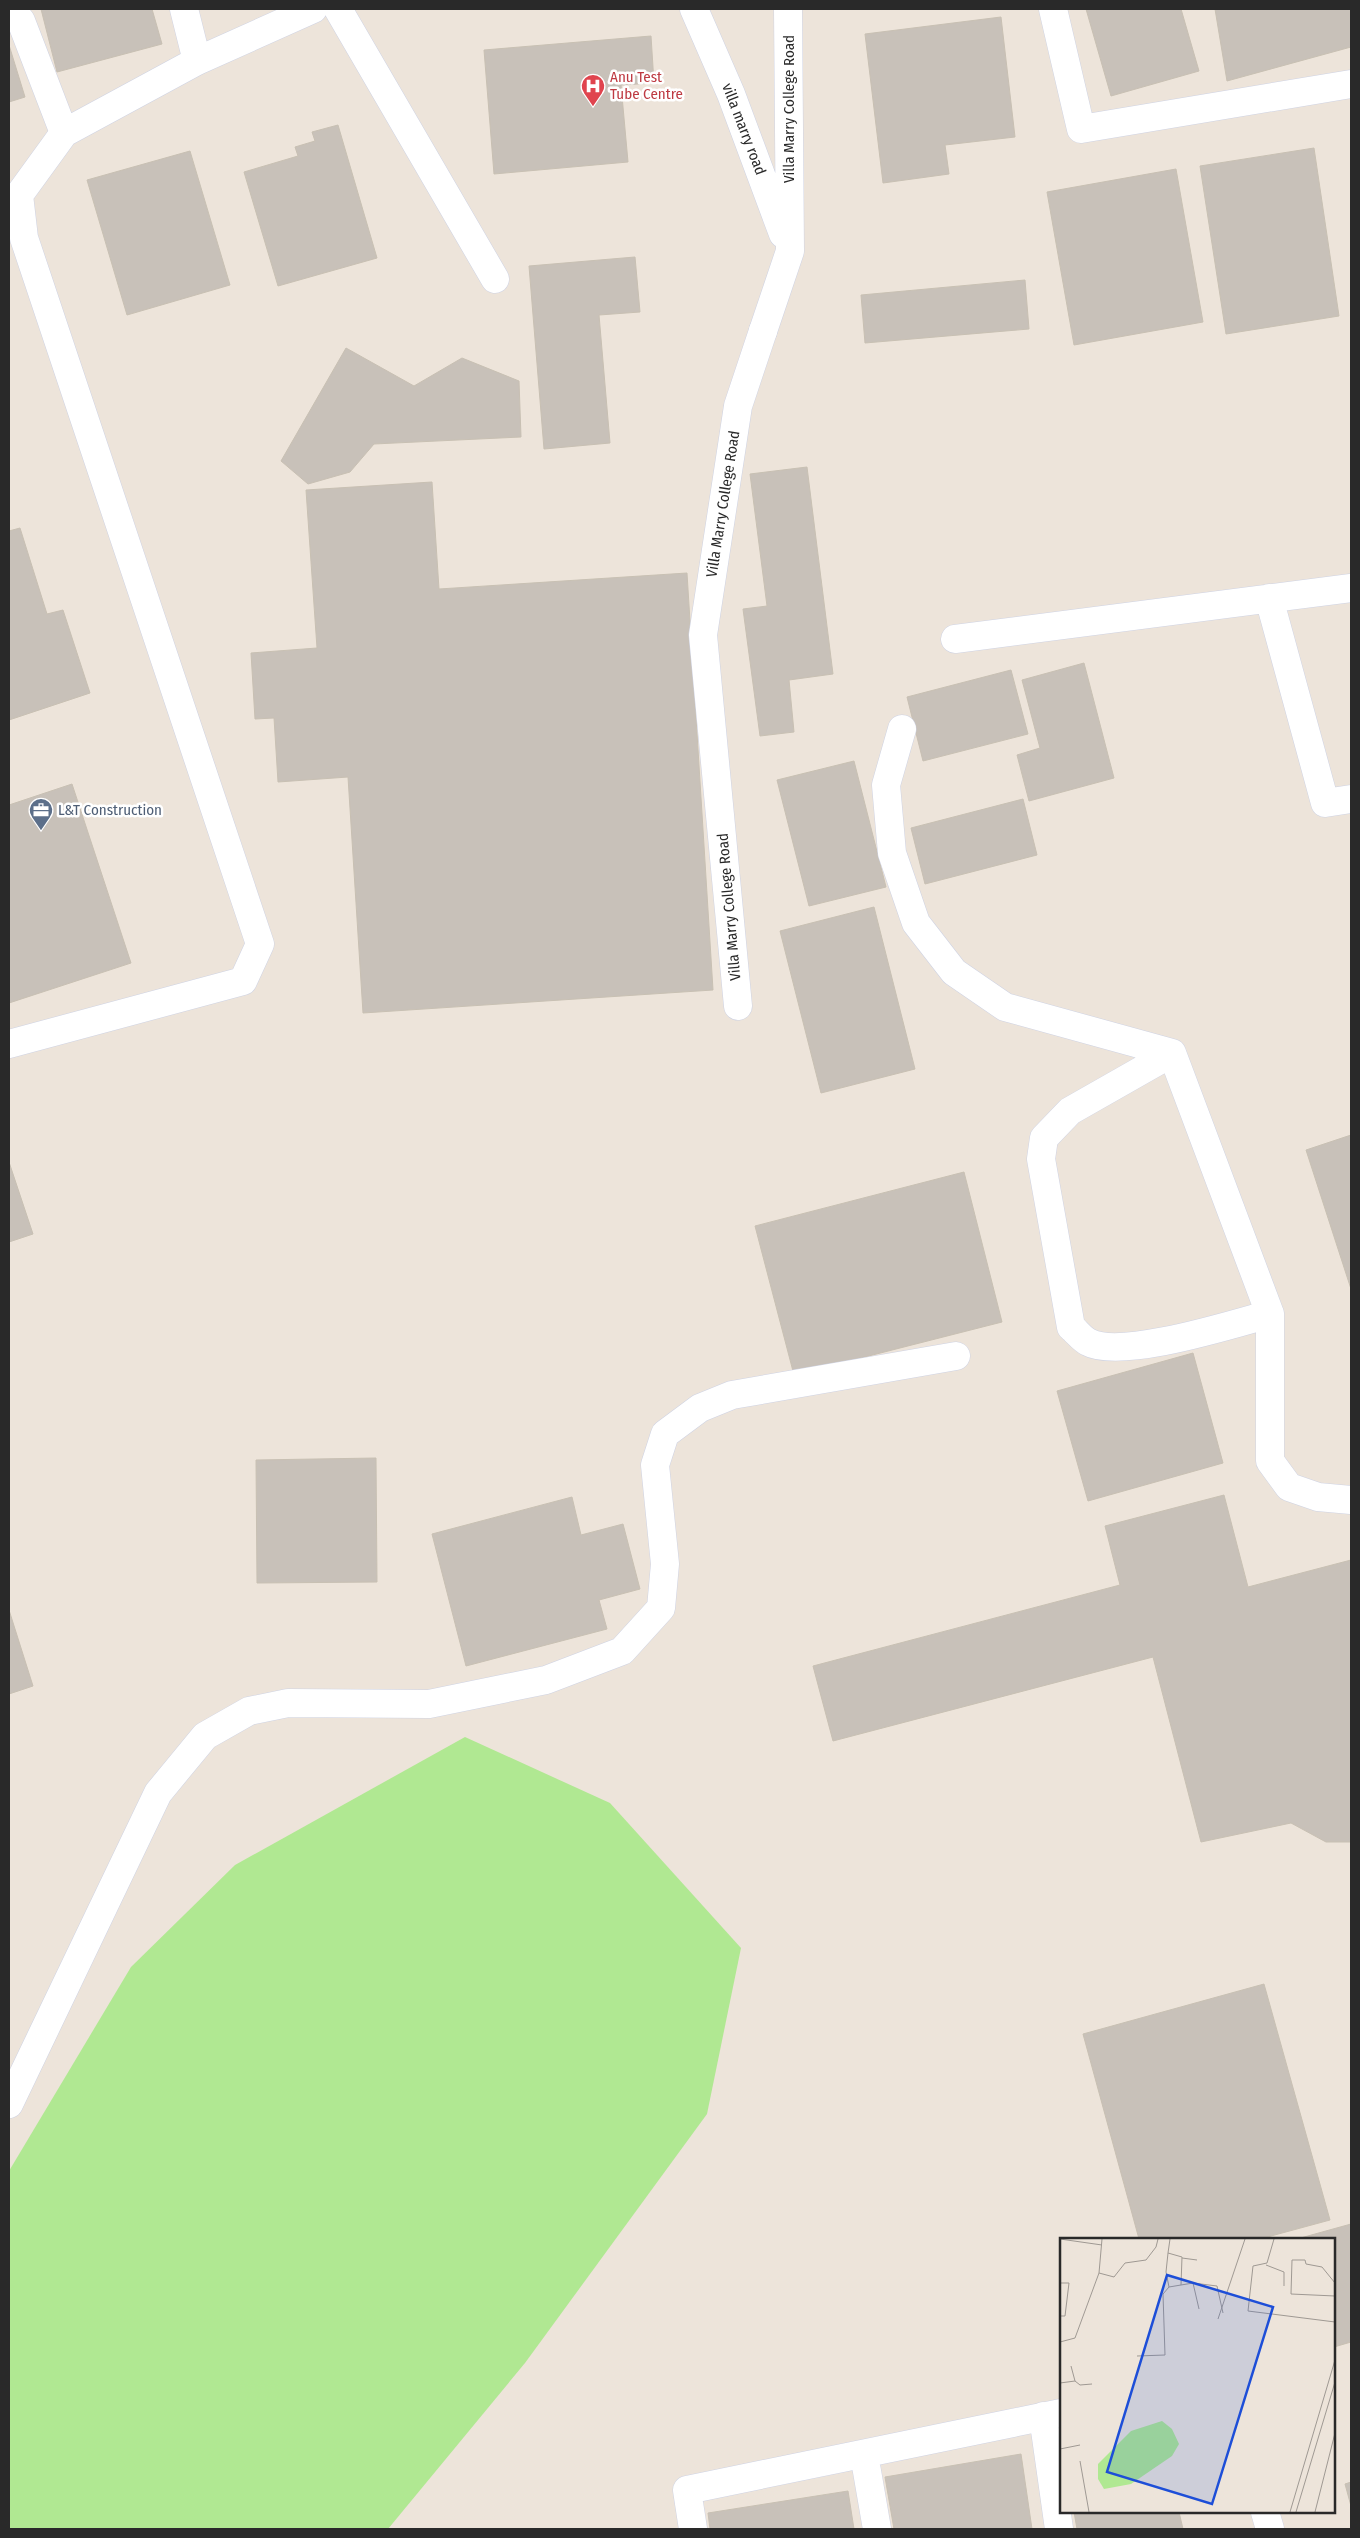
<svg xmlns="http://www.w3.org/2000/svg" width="1360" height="2538" viewBox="0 0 1360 2538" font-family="'Fira Sans Condensed',sans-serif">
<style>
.green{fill:#b0e892}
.building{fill:#c8c1b9;stroke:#c8c0b3}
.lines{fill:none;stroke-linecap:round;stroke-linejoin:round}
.lane-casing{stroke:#cfd3e3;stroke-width:29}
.street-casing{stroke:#cfd3e3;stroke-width:29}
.lane{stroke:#fff;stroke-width:28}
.street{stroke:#fff;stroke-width:28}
.labels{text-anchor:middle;stroke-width:5;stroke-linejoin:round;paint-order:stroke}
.health-label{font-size:15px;fill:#be3a42;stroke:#fff;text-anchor:start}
.street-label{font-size:15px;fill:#292929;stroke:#fff}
.service-label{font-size:15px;fill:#4e5e75;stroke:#fff;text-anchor:start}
.inset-road{fill:none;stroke:#9f9993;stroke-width:1}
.view{fill:#1d4ed8;fill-opacity:0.15;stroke:#1d4ed8;stroke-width:2.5}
.inset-edge{fill:none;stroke:#292929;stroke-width:2.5}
</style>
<rect width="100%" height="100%" fill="#ede4da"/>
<path class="green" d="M 465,1737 L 610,1803 L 741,1948 L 707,2114 L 525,2363 L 388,2529 L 9,2529 L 9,2171 L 131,1967 L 235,1865 Z"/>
<path class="building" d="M 41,9 L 152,9 L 162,44 L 57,72 Z
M 1086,9 L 1181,9 L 1199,71 L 1111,96 Z
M 1215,9 L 1351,9 L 1351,47 L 1227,81 Z
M 1001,17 L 1015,137 L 945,145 L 949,174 L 883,183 L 865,34 Z
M 651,36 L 654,83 L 621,85 L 628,162 L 494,174 L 484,50 Z
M 9,45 L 25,97 L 9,102 Z
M 338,125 L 377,258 L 278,286 L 244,172 L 298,156 L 295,147 L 315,141 L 312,132 Z
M 1314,148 L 1339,316 L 1226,334 L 1200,166 Z
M 190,151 L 230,285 L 127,315 L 87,180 Z
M 1176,169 L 1203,322 L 1074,345 L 1047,192 Z
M 635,257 L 640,312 L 599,315 L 610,443 L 544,449 L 529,266 Z
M 1025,280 L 1029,329 L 865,343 L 861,295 Z
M 346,348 L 414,386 L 462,358 L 519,381 L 521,437 L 374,444 L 350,472 L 308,484 L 281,461 Z
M 807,467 L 833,674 L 789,680 L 794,732 L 760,736 L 743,609 L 767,606 L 750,474 Z
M 432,482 L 439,589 L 687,573 L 713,990 L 363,1013 L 348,777 L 278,782 L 274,718 L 255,719 L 251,653 L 317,648 L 306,490 Z
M 20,528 L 47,614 L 63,610 L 90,693 L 9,720 L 9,531 Z
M 1084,663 L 1114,778 L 1029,801 L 1017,755 L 1040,748 L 1022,680 Z
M 1011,670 L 1028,734 L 923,761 L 907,697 Z
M 854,761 L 886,887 L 809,906 L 777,780 Z
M 72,784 L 131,963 L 9,1003 L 9,805 Z
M 1023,799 L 1037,855 L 925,884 L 911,828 Z
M 874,907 L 915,1069 L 821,1093 L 780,931 Z
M 1351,1135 L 1351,1289 L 1306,1150 Z
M 9,1162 L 33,1234 L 9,1242 Z
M 964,1172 L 1002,1322 L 794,1375 L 755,1226 Z
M 1193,1353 L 1223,1463 L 1088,1501 L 1057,1391 Z
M 376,1458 L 377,1582 L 257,1583 L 256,1460 Z
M 1224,1495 L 1248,1587 L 1351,1560 L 1351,1842 L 1326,1842 L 1291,1823 L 1201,1842 L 1153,1657 L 833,1741 L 813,1666 L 1120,1585 L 1105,1526 Z
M 572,1497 L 581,1535 L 623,1524 L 640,1589 L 599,1600 L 607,1629 L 466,1666 L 432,1534 Z
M 9,1610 L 33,1686 L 9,1694 Z
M 1264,1984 L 1330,2220 L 1260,2239 L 1139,2239 L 1083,2034 Z
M 1351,2224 L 1351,2342 L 1334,2347 L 1334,2239 L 1297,2239 Z
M 1021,2454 L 1032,2529 L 894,2529 L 885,2477 Z
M 1351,2482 L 1351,2506 L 1345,2484 Z
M 848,2491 L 854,2529 L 710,2529 L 708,2513 Z
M 1074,2512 L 1179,2512 L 1183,2529 L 1077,2529 Z"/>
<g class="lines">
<g class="lane-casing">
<path id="lane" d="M 1269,598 L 1325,803 L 1351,799
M 955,639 L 1351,588
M 902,729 L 886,785 L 892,853 L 916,923 L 954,972 L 1005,1007 L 1172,1053 L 1270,1314
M 738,1006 L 703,635 L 738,406 L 763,331
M 1172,1053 L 1070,1111 L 1044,1138 L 1041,1159 L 1071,1327 C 1076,1331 1082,1339 1088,1342 C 1121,1360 1233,1324 1270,1314 L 1270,1461 L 1289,1487 L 1318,1497 L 1351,1500
M 9,2104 L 158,1793 L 205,1736 L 249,1711 L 288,1703 L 429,1704 L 546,1680 L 622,1651 L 661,1608 L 665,1564 L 655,1465 L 665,1434 L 700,1408 L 732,1395 L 956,1356
M 1043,2416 L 1059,2529
M 864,2454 L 877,2529
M 1265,2512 L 1270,2529
M 693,2529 L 687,2490 L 1061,2413"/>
</g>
<g class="street-casing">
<path id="street" d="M 11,9 L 21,21 L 64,133
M 184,9 L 197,61
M 338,9 L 495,279
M 694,9 L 731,94 L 783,234
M 1053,9 L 1081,129 L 1351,84
M 763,331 L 790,251 L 788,9
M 9,1044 L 243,981 L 260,944 L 24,238 L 19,195 L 64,133 L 197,61 L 313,9"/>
</g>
<use href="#lane" class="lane"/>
<use href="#street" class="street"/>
</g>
<defs>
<g id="hospital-pin" transform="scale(1.25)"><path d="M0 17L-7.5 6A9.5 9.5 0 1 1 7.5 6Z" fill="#e0444e" stroke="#fff"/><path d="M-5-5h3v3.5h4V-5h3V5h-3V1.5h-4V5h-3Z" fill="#fff"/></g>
<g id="office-pin" transform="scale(1.25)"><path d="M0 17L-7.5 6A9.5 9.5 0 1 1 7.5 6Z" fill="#5c6f8a" stroke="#fff"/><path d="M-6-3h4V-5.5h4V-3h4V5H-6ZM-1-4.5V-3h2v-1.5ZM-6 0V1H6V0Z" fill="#fff"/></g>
</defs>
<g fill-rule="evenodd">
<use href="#hospital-pin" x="593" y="86"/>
<use href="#office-pin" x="41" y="810"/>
</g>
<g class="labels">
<g class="health-label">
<text x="610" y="82">Anu Test<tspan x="610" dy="17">Tube Centre</tspan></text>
</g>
<g class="street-label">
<text transform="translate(789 109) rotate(-90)" y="5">Villa Marry College Road</text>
<text transform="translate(744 129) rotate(69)" y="5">villa marry road</text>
<text transform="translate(723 504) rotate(-81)" y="5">Villa Marry College Road</text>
<text transform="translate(729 907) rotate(-95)" y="5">Villa Marry College Road</text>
</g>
<g class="service-label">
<text x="58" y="815">L&amp;T Construction</text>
</g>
</g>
<g transform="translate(1060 2238)">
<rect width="275" height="275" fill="#ede4da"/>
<path d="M 102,183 L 112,191 L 119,206 L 112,218 L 71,246 L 44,251 L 38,241 L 38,226 L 71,193 Z" fill="#b0e892"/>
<path class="inset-road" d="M 0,1 L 42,7M 110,1 L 108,15 L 122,19 L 121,47M 214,1 L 207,25 L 193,28 L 188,73 L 275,84M 108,15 L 106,34 L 109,49M 122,20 L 137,22M 206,27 L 224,34 L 224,48M 39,35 L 54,39 L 65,25 L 86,22 L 96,9 L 98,1M 0,45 L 9,45 L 5,78 L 0,78M 133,45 L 139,71M 275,45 L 262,29 L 246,26 L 245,22 L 232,22 L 231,56 L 275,58M 158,81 L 185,1M 0,104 L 15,100 L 39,35 L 42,1M 77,118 L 105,117 L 103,56 L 109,49 L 133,45 L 157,48 L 163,75M 15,143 L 20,147 L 32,146M 0,145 L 15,143 L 11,128M 0,211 L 20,207M 20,223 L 29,274M 230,274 L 275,122M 236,274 L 275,144M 255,274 L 275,195"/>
<path class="view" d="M 107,37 L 213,69 L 152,266 L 47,234 Z"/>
<rect width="275" height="275" class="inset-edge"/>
</g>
<rect width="1360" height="2538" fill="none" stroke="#292929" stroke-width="20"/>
</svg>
